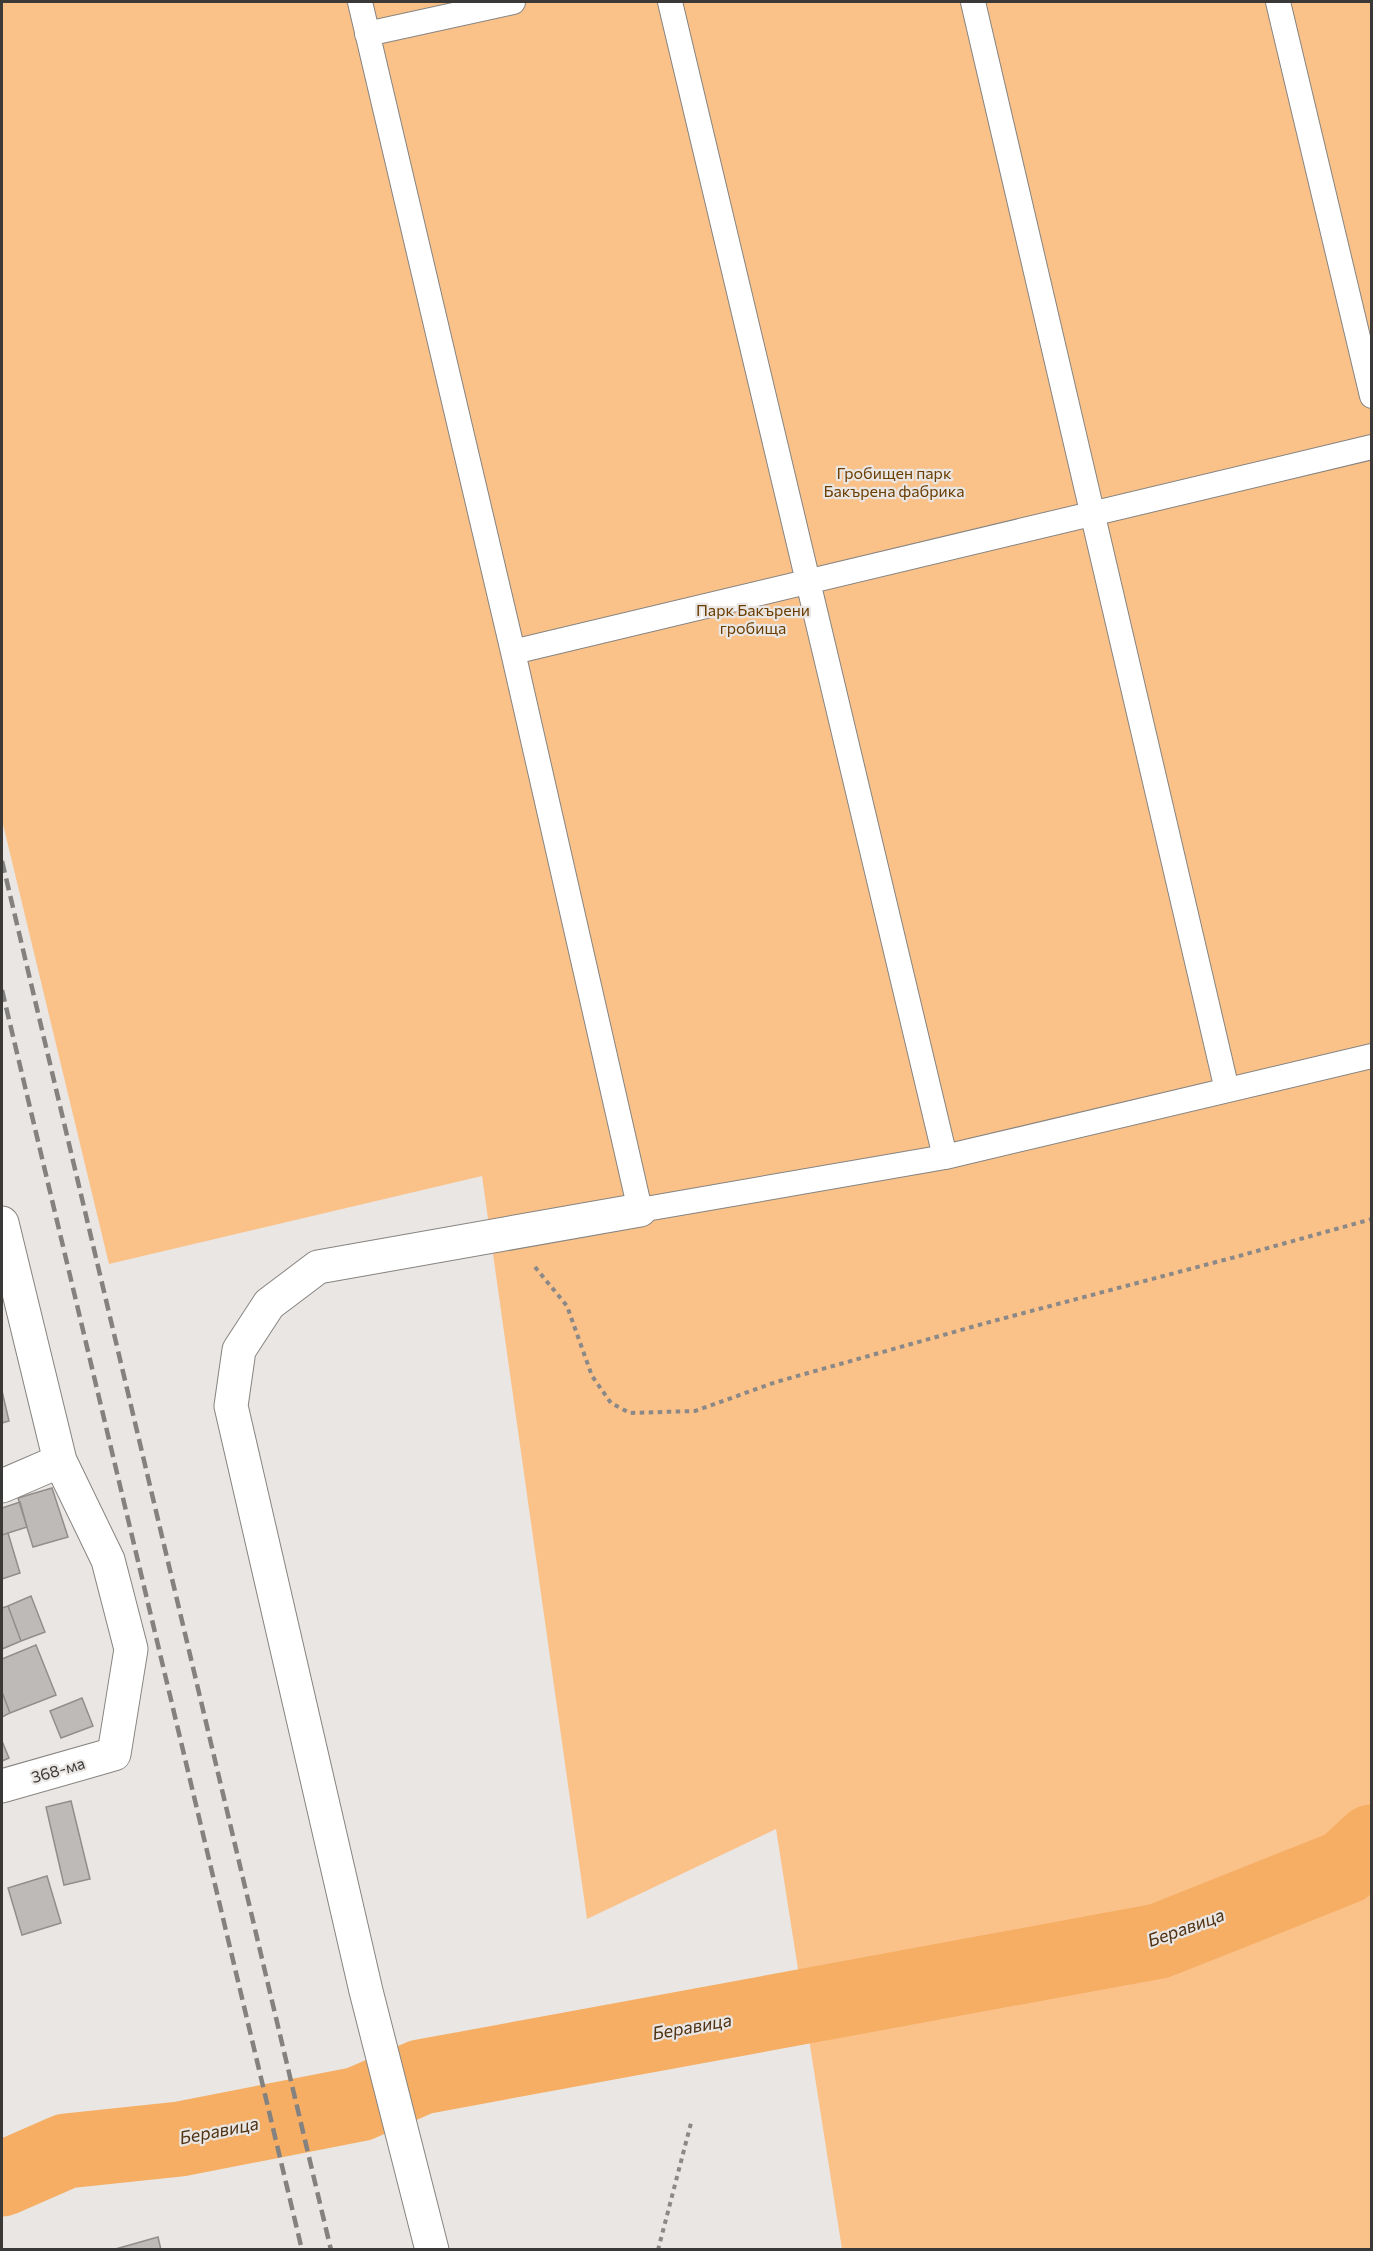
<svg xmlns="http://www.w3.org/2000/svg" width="1373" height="2251" viewBox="0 0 1373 2251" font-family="Commissioner,sans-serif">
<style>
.green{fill:#fac189}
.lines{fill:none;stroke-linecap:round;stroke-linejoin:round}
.river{stroke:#f5ae64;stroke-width:75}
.building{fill:#bdbab7;stroke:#918e8c;stroke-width:1.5}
.service-casing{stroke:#868481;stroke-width:26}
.minor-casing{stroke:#868481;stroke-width:35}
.path{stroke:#8b8988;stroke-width:4;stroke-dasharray:4.5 4.5;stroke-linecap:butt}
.service{stroke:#fff;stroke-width:24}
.minor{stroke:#fff;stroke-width:33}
.rail{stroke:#848280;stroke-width:4.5;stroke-dasharray:12 6;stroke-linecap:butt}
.labels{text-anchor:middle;stroke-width:4.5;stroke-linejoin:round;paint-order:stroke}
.park-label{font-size:16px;fill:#6a3d00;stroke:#e9e6e3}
.street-label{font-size:16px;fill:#3a3938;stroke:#e9e6e3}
.water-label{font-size:18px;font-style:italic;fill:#503314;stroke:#e9e6e3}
</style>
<rect width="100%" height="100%" fill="#e9e6e3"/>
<path class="green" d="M 2,2 L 1371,2 L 1371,2249 L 842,2249 L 776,1829 L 587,1919 L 482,1176 L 109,1264 L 2,820 Z"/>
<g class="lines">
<path class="river" d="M 2,2179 L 66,2151 L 180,2139 L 359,2104 L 421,2077 L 1159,1941 L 1345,1867 L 1372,1842"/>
</g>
<path class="building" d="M 2,1391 L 9,1421 L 2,1423 Z
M 52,1488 L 68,1537 L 33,1547 L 18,1498 Z
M 20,1502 L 27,1527 L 2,1535 L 2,1508 Z
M 8,1533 L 20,1573 L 2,1579 L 2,1535 Z
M 31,1596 L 45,1632 L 21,1641 L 8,1606 Z
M 8,1606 L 21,1641 L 2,1649 L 2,1608 Z
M 36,1645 L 56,1695 L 10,1713 L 2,1692 L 2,1659 Z
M 2,1692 L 10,1713 L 2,1717 Z
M 82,1698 L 93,1726 L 61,1738 L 50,1711 Z
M 2,1741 L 9,1758 L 2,1761 Z
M 71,1801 L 90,1879 L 64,1885 L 46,1807 Z
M 47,1876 L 61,1923 L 22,1935 L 8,1888 Z
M 158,2237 L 161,2250 L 112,2250 Z"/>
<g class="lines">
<g class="service-casing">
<path id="service" d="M 360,2 L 513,652 L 640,1210 L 945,1157 L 1372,1056
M 670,2 L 945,1157
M 973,2 L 1227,1090
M 1278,2 L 1372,396
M 367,34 L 513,2
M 513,652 L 1372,447"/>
</g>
<g class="minor-casing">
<path id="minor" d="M 2,1223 L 60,1461 L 108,1560 L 131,1649 L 114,1754 L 2,1786
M 2,1486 L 60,1461
M 432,2250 L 366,1991 L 231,1406 L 239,1350 L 269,1304 L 318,1267 L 640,1210"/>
</g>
<path class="path" d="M 535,1267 L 567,1306 L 592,1376 L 611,1403 L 630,1413 L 695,1411 L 776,1382 L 986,1323 L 1239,1256 L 1372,1219
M 658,2250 L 691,2123"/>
<use href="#service" class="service"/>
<use href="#minor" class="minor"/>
<path class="rail" d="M 2,861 L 331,2250
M 2,990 L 302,2250"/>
</g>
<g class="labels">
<g class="park-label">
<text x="894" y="479">Гробищен парк<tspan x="894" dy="18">Бакърена фабрика</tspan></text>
<text x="753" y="616">Парк Бакърени<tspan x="753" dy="18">гробища</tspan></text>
</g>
<g class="street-label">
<text transform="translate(58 1770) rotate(-16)" y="6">368-ма</text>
</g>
<g class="water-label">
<text transform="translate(1186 1928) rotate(-20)" y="6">Беравица</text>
<text transform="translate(692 2027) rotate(-10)" y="6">Беравица</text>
<text transform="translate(219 2131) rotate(-11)" y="6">Беравица</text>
</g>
</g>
<rect width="1373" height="2251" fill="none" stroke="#3a3938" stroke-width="6"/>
</svg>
